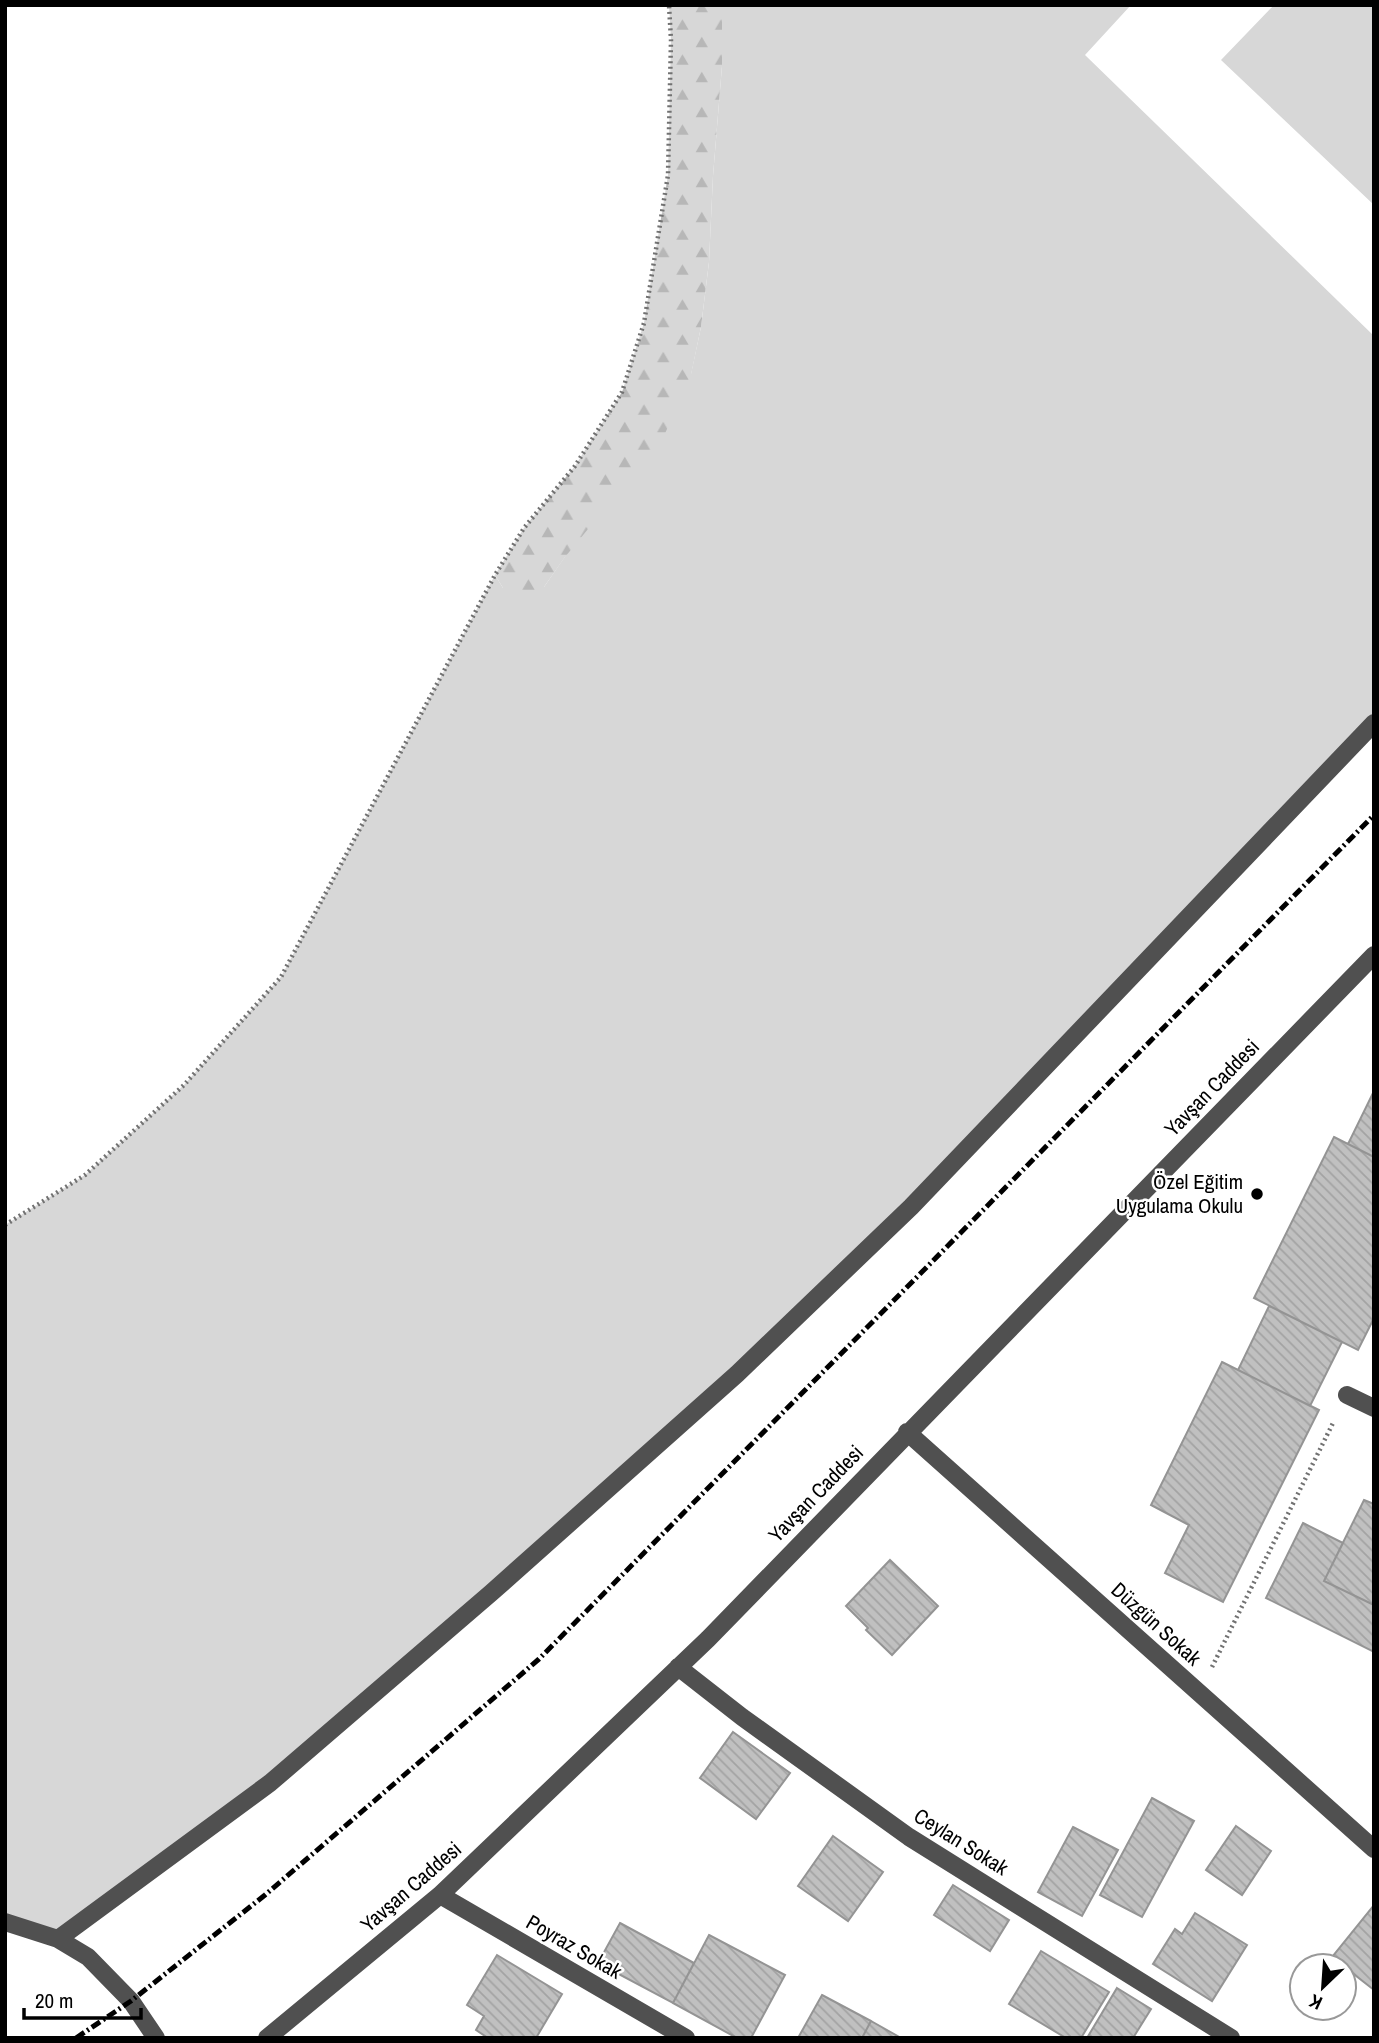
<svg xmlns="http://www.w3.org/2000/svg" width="1379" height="2043" viewBox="0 0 1379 2043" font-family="'Archivo Narrow',sans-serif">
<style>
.grass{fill:#d7d7d7}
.forest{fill:url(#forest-firs)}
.building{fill:url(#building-back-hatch);stroke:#949494;stroke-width:2}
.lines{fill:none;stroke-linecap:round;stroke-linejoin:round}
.path{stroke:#727272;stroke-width:4.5;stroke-dasharray:2 3.5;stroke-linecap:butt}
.minor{stroke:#505050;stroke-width:18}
.rail{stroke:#000;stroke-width:5;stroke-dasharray:10 3.5 2 3.5;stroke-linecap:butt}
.poi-dot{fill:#000;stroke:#fff;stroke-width:2.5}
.labels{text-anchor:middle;stroke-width:5;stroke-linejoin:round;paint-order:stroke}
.street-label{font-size:21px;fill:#000;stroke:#fff}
.poi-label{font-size:21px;fill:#000;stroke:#fff;text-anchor:end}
</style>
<defs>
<pattern id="forest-firs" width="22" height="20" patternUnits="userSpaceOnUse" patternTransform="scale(1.75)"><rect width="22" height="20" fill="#d7d7d7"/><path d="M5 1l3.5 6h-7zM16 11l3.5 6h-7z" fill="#b7b7b7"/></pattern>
<pattern id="building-back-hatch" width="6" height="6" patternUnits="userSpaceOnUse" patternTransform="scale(1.75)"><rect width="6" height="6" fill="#c0c0c0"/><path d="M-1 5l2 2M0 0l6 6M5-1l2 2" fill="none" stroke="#a3a3a3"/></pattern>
</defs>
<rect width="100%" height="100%" fill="#fff"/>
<path class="grass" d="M 722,5 L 1131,5 L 1085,55 L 1374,336 L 1374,723 L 911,1207 L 270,1783 L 58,1939 L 5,1922 L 5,1225 L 85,1175 L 184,1085 L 281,977 L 495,575 L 503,588 L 544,587 L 691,374 L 701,327 L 709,262 L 713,176 L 722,66 Z
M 1274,5 L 1374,5 L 1374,205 L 1221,60 Z"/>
<path class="forest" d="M 669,5 L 722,5 L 722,66 L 713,176 L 709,262 L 701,327 L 691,375 L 663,438 L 565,557 L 544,587 L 530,592 L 516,594 L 503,588 L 495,575 L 524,528 L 575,466 L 622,392 L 644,323 L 668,175 L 671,40 Z"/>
<path class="building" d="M 1374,1091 L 1374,1157 L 1348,1144 Z
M 1334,1137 L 1374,1157 L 1374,1318 L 1358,1350 L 1254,1298 Z
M 1269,1306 L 1342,1342 L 1310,1406 L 1238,1370 Z
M 1222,1362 L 1319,1410 L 1223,1602 L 1165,1573 L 1189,1525 L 1151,1505 Z
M 1364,1500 L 1374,1504 L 1374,1605 L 1324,1581 Z
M 1303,1523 L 1343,1543 L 1324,1581 L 1374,1605 L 1374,1652 L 1266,1598 Z
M 890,1560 L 938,1606 L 892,1655 L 866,1630 L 868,1628 L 846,1606 Z
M 733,1732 L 790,1773 L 756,1819 L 700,1778 Z
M 1152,1798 L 1194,1821 L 1142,1917 L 1100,1895 Z
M 1236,1826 L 1271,1851 L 1242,1895 L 1206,1870 Z
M 1073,1827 L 1118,1850 L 1082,1916 L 1038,1892 Z
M 833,1836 L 883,1872 L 848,1921 L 798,1886 Z
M 953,1885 L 1009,1920 L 990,1951 L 934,1915 Z
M 1374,1905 L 1374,1990 L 1332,1957 Z
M 1195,1913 L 1247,1945 L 1212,2001 L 1153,1964 L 1175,1929 L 1182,1934 Z
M 620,1923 L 694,1963 L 673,2003 L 598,1963 Z
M 709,1935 L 785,1975 L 751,2038 L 737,2038 L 673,2003 Z
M 1041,1951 L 1109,1992 L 1081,2038 L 1066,2038 L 1009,2004 Z
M 497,1955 L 562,1994 L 536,2038 L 488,2038 L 476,2030 L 484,2016 L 467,2005 Z
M 1117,1988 L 1151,2009 L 1133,2038 L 1087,2038 Z
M 822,1995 L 871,2021 L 862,2038 L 798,2038 Z
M 871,2021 L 901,2038 L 862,2038 Z"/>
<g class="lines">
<path class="path" d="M 5,1225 L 85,1175 L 184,1085 L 281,977 L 495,575 L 524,528 L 575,466 L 622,392 L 644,323 L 668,175 L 671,40 L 669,5
M 1212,1667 L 1334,1421"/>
<path class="minor" d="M 1347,1395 L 1374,1408
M 907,1432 L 1374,1849
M 678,1667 L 742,1717 L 909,1837 L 1231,2038
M 440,1895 L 686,2038
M 5,1922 L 58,1939 L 88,1957 L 131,2001 L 156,2038
M 58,1939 L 270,1783 L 491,1593 L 737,1374 L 911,1207 L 1374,723
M 267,2038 L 440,1895 L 708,1639 L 1374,955"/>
<path class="rail" d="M 76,2038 L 131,2001 L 265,1895 L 539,1659 L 1374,815"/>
</g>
<circle class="poi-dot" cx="1257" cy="1194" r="7"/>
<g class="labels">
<g class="street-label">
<text transform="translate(1212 1088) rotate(-46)" y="7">Yavşan Caddesi</text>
<text transform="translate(816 1494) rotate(-46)" y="7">Yavşan Caddesi</text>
<text transform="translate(1156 1624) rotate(42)" y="7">Düzgün Sokak</text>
<text transform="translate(961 1842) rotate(32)" y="7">Ceylan Sokak</text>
<text transform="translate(411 1887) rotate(-41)" y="7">Yavşan Caddesi</text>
<text transform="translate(574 1947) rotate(30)" y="7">Poyraz Sokak</text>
</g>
<g class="poi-label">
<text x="1243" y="1189">Özel Eğitim<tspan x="1243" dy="24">Uygulama Okulu</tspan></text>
</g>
</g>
<rect width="1379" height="2043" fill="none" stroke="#000000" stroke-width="14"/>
<g transform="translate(1323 1987) rotate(205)"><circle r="33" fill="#ffffff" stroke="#999999" stroke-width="2"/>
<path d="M0-5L12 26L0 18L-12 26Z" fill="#000000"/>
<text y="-10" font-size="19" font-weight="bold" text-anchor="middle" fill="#000000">K</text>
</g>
<path d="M24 2008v10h117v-10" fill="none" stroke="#000000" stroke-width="3.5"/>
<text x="35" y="2008" font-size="21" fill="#000000" stroke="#ffffff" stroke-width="5" paint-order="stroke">20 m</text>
</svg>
